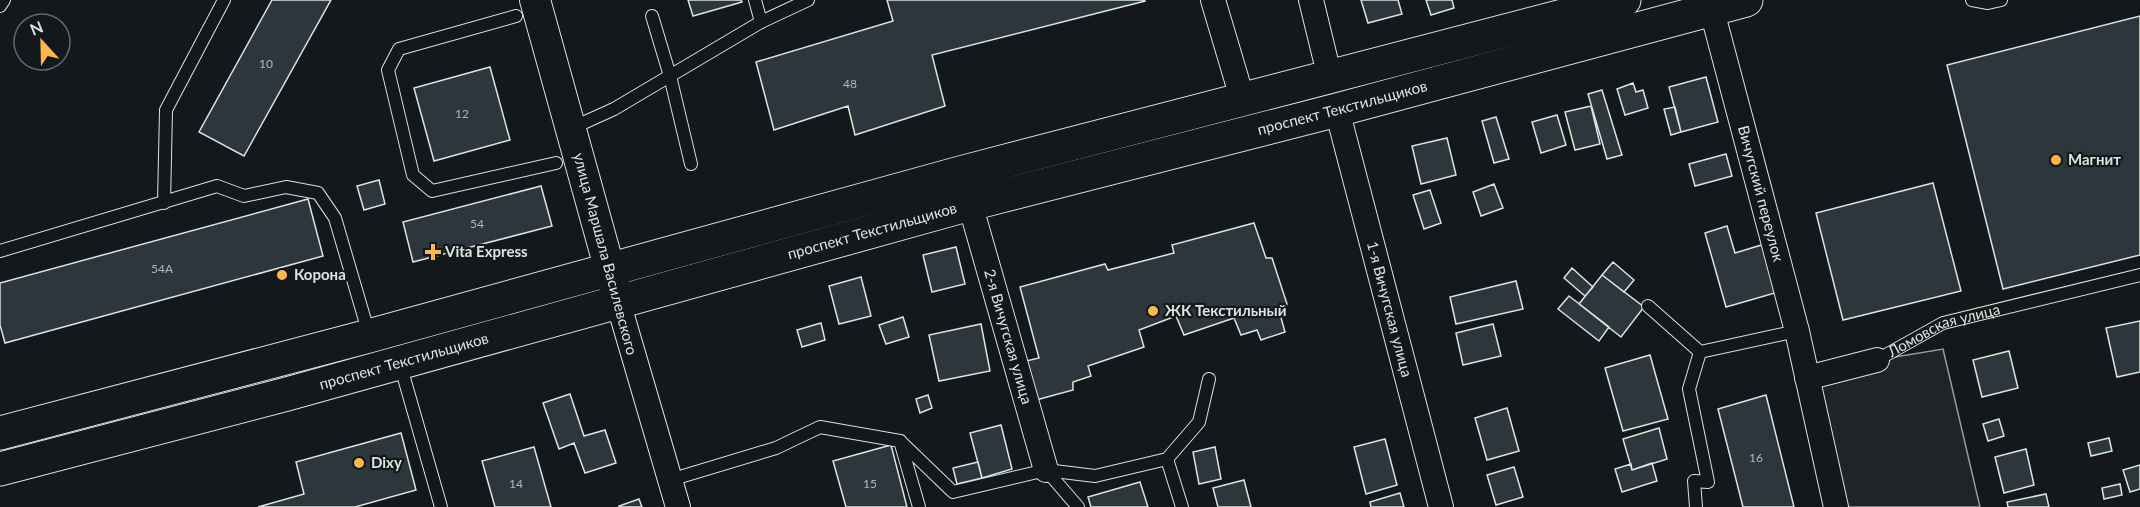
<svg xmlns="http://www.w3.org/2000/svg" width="2140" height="507" viewBox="0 0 2140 507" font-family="Lato,sans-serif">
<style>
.green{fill:#202428;stroke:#939e99;stroke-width:1.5}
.building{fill:#2c363c;stroke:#d8e6dc;stroke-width:1.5}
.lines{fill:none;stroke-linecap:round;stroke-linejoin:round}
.service-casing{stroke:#d8e6dc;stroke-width:14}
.minor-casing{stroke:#d8e6dc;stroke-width:26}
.tertiary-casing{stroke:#d8e6dc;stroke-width:32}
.secondary-casing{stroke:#d8e6dc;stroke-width:35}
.service{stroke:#14181c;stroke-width:12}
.minor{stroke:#14181c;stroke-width:24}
.tertiary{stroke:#14181c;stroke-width:30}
.secondary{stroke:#14181c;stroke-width:33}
.poi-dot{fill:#ffb74d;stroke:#14181c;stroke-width:2}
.labels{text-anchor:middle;stroke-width:4.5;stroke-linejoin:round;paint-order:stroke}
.number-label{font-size:12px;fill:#adbab4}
.street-label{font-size:15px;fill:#d8e6dc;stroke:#14181c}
.poi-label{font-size:15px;font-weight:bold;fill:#d8e6dc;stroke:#14181c;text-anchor:start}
</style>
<rect width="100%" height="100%" fill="#14181c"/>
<path class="green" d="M 1943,349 L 1980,507 L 1836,507 L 1807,378 L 1877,360 Z"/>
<path class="building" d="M 272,0 L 331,0 L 244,156 L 199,132 Z
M 688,0 L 741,0 L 742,2 L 693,16 Z
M 887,0 L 1144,0 L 1145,1 L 932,55 L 945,106 L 855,135 L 848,106 L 774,130 L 756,62 L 893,21 Z
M 1361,0 L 1398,0 L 1402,14 L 1368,23 Z
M 1426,0 L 1452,0 L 1454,8 L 1431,15 Z
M 2140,16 L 2140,255 L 2003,289 L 1947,65 Z
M 490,67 L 510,140 L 434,161 L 414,88 Z
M 1706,77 L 1718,122 L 1681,132 L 1669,87 Z
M 1633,83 L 1636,92 L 1643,90 L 1648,108 L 1625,115 L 1617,89 Z
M 1602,90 L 1622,155 L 1607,159 L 1588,94 Z
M 1591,106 L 1600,144 L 1575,150 L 1565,112 Z
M 1675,107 L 1681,132 L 1671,135 L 1664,109 Z
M 1557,115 L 1566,145 L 1541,153 L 1532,122 Z
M 1496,117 L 1509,159 L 1494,163 L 1482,121 Z
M 1447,138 L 1456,175 L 1421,184 L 1412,146 Z
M 1726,154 L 1732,176 L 1695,186 L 1689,164 Z
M 379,180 L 385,204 L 364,210 L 357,186 Z
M 1933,183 L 1961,291 L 1843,320 L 1816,213 Z
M 1494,184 L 1503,208 L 1481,216 L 1473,192 Z
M 541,186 L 552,226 L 413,262 L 403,222 Z
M 1430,190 L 1441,223 L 1424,229 L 1413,195 Z
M 308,199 L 323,256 L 5,343 L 0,325 L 0,283 Z
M 1254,223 L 1266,258 L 1272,258 L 1287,304 L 1278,307 L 1285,332 L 1261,340 L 1257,330 L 1241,335 L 1234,318 L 1184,335 L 1176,316 L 1139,330 L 1144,347 L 1088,366 L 1091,376 L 1073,382 L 1073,390 L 1036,400 L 1026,361 L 1039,358 L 1020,287 L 1105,264 L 1108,270 L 1174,253 L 1172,245 Z
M 1727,226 L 1735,253 L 1768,243 L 1782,291 L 1726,307 L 1705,233 Z
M 956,247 L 965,284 L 932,292 L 923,255 Z
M 1613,262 L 1634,280 L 1624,292 L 1602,275 Z
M 1572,268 L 1593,287 L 1585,296 L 1564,278 Z
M 1602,275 L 1644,307 L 1621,337 L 1579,304 Z
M 861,277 L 871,316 L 839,324 L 829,286 Z
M 1516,281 L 1523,309 L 1456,324 L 1450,297 Z
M 1569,296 L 1609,327 L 1599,341 L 1558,309 Z
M 903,317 L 909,337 L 886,344 L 879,325 Z
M 2140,321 L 2140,372 L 2117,377 L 2106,328 Z
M 821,323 L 825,340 L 802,347 L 797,330 Z
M 981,324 L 990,371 L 939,381 L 929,335 Z
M 1493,324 L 1501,356 L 1463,365 L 1456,333 Z
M 2009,351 L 2018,388 L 1982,397 L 1973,360 Z
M 1650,355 L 1668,419 L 1623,431 L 1605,368 Z
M 570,394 L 584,436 L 605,430 L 616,463 L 585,473 L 574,443 L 559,449 L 543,403 Z
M 928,395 L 932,408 L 920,413 L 916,399 Z
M 1766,395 L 1794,507 L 1743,507 L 1718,409 Z
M 1507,408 L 1519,451 L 1487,460 L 1475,418 Z
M 1999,419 L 2004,436 L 1988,441 L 1983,424 Z
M 1001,425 L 1012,469 L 982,478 L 970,433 Z
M 1659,428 L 1667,459 L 1632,470 L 1623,439 Z
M 401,433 L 416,490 L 355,507 L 258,507 L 304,494 L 296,462 Z
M 2109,438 L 2112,451 L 2091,456 L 2088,443 Z
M 1385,439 L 1397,485 L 1366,494 L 1354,447 Z
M 891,445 L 907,507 L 846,507 L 833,461 Z
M 534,447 L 551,507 L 495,507 L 482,461 Z
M 1215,447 L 1221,479 L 1199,484 L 1193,452 Z
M 2026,449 L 2034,485 L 2004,493 L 1995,457 Z
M 978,462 L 982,478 L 957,484 L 953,468 Z
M 1652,463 L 1657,481 L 1622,492 L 1615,469 L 1631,464 L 1632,470 Z
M 2140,465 L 2140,489 L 2130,492 L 2123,470 Z
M 1514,467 L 1523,497 L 1496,505 L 1487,475 Z
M 1244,480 L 1251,507 L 1218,507 L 1213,488 Z
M 1140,482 L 1148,507 L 1091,507 L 1088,497 Z
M 2120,484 L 2122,495 L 2104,499 L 2102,488 Z
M 1400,493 L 1404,507 L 1371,507 L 1370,502 Z
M 2046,494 L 2049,507 L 2008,507 L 2007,502 Z
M 639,499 L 642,507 L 619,507 L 619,506 Z"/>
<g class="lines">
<g class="service-casing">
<g id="service">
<path d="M 755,0 L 761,22"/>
<path d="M 1972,0 L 1988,3 L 2001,0"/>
<path d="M 0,6 L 4,0"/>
<path d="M 516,16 L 399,49 L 388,70 L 413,175 L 432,191 L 556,163"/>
<path d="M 652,16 L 670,76 L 691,164"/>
<path d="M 572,128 L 614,109 L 761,22 L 808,0"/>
<path d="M 164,203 L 166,110 L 224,0"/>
<path d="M 0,251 L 217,186 L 244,196 L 286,187 L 318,193 L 335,218 L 369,334"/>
<path d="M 1648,306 L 1700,352 L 1797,331"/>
<path id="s1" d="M 1877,360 L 1943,323 L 2140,275"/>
<path d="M 400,364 L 441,507"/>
<path d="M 900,441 L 953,492 L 1046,470 L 1095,476 L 1167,459 L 1199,422 L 1209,379"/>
<path d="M 1167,459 L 1182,507"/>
<path d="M 1046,470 L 1078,507"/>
<path d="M 670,480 L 776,448 L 820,427 L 900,441 L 919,507"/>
<path d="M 1696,507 L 1694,481 L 1708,482 L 1689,389 L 1700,352"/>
</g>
</g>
<g class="minor-casing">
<g id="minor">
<path d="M 1213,0 L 1243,101"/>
<path d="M 1311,0 L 1330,78"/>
<path id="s2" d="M 1712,11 L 1797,331 L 1836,507"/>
<path id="s3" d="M 1337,110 L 1441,507"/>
<path id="s4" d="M 970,204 L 1046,470"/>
<path d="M 618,302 L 678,507"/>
<path d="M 1807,378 L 1877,360"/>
</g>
</g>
<g class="tertiary-casing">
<path id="tertiary" d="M 535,0 L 616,292"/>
</g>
<g class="secondary-casing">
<g id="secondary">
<path d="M 0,433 L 369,336 L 960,173 L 1624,0"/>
<path id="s5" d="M 0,469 L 287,394 L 970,204 L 1337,110 L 1746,0"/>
</g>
</g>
<use href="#service" class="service"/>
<use href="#minor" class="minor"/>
<use href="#tertiary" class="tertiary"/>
<use href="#secondary" class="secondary"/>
</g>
<g class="poi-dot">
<circle cx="2056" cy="160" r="6"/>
<path d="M430 243h6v6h6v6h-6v6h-6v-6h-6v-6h6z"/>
<circle cx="282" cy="275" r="6"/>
<circle cx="1153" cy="311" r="6"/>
<circle cx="359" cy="463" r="6"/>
</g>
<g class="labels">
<g class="number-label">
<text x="266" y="68">10</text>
<text x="850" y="88">48</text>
<text x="462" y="118">12</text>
<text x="477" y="228">54</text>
<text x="162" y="273">54А</text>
<text x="1756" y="462">16</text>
<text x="516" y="488">14</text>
<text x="870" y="488">15</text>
</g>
<g class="street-label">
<text dy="5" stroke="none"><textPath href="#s5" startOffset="1390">проспект Текстильщиков</textPath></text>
<text dy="5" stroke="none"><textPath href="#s2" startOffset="189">Вичугский переулок</textPath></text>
<text dy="5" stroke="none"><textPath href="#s5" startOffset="904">проспект Текстильщиков</textPath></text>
<text transform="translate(605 254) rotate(75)" y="5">улица Маршала Василевского</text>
<text dy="5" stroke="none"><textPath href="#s3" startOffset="206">1-я Вичугская улица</textPath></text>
<text dy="5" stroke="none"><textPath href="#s1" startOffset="74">Ломовская улица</textPath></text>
<text dy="5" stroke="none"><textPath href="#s4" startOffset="138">2-я Вичугская улица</textPath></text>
<text dy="5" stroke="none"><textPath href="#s5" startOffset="418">проспект Текстильщиков</textPath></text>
</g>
<g class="poi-label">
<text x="2068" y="165">Магнит</text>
<text x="445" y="257">Vita Express</text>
<text x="294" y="280">Корона</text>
<text x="1165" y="316">ЖК Текстильный</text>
<text x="371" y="468">Dixy</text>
</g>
</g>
<g transform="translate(42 42) rotate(338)"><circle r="28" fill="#14181c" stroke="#626a69" stroke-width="1.5"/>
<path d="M0-4.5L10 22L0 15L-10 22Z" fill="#ffb74d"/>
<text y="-9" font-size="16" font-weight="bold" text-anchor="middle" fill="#d8e6dc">N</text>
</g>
</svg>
